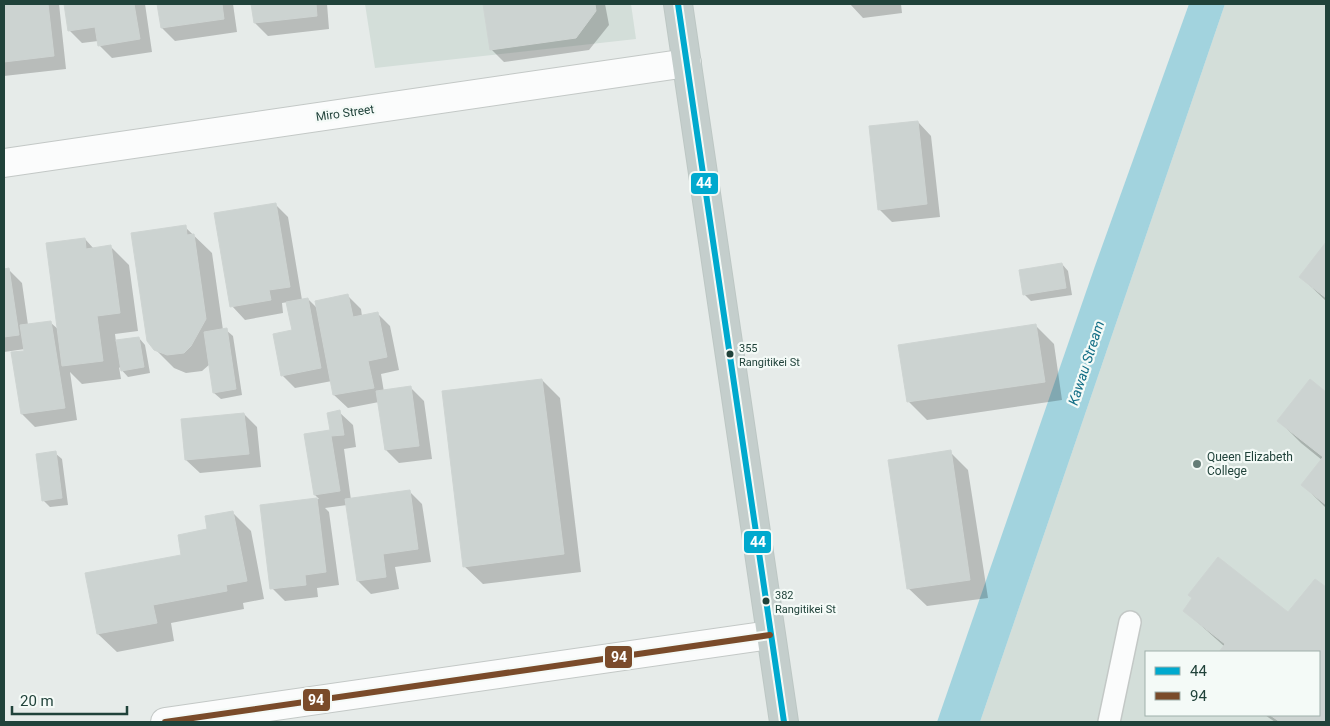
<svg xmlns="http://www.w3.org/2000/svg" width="1330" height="726" viewBox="0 0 1330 726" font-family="Roboto,sans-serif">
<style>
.built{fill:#d3ded9;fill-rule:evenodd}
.water{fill:#a2d3de}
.shadow{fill:#0003}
.building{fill:#ccd3d1;stroke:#ced4d2}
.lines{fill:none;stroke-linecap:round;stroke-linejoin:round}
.service-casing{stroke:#c3c8c6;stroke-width:24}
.minor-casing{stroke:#c3c8c6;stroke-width:30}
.trunk-casing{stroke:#bdc7c4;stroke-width:30}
.service{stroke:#fbfcfc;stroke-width:21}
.minor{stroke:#fbfcfc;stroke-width:28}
.trunk{stroke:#c4cecc;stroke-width:28}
.bus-1-casing{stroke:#f4faf7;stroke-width:10}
.bus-2-casing{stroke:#f4faf7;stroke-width:10}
.bus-1{stroke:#00a9ce;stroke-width:6}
.bus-2{stroke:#7a4b2a;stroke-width:6}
.bus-dot{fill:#20423a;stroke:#f4faf7;stroke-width:2}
.poi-dot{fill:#657d77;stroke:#f4faf7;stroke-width:2}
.labels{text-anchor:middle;stroke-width:4.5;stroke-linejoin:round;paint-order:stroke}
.bus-label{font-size:11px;fill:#20423a;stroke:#f4faf7;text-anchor:start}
.street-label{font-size:12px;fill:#20423a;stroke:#f4faf7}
.poi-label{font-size:12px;fill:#20423a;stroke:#f4faf7;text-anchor:start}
.water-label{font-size:14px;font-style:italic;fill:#136e86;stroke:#f4faf7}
.line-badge{stroke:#f4faf7;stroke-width:2}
.badge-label{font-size:14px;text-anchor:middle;font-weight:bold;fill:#fff}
</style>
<rect width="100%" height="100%" fill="#e6ebe9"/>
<path class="built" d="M 365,4 L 631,4 L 636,39 L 375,68 Z
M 1225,4 L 1326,4 L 1326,722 L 980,722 ZM 1146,652 L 1319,652 L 1319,715 L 1146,715 Z"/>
<path class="water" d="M 1189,4 L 1225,4 L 980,722 L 937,722 L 1095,266 Z"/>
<path class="shadow" d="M 4,4 L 59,4 L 66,69 L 4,76 Z
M 65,4 L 145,4 L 152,52 L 112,58 L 99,45 L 98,41 L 82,43 L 69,30 Z
M 158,4 L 233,4 L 237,32 L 175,41 L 162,28 Z
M 253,4 L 327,4 L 329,29 L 268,36 L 255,23 Z
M 484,4 L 605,4 L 609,25 L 589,50 L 504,62 L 491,49 Z
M 850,4 L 901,4 L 902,13 L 863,18 Z
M 918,122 L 931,136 L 940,217 L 892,222 L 879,209 Z
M 275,204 L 288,217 L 302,300 L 308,299 L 318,309 L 348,296 L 361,309 L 362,316 L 377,313 L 390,326 L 399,370 L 381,374 L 384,392 L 411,388 L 424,401 L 432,459 L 399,463 L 386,450 L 379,402 L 348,408 L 334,395 L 332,381 L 295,388 L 282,375 L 293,332 L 288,302 L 282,303 L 283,313 L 245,320 L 232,306 Z
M 185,227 L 212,253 L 223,330 L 226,330 L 233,336 L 242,395 L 221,399 L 214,393 L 210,364 L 202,371 L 186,373 L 174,368 L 155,349 Z
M 85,239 L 94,249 L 111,247 L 129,265 L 138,331 L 115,334 L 116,342 L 139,338 L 145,345 L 150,373 L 128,377 L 119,367 L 121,379 L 82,384 L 70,372 L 77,420 L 35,427 L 22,414 L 25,349 L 4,352 L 4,270 L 9,270 L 22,283 L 28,325 L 51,323 L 59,330 Z
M 1326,244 L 1326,301 L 1301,277 Z
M 1062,264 L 1068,271 L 1072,295 L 1031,301 L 1024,294 Z
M 1036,326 L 1054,344 L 1062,400 L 927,420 L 908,401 Z
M 542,380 L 560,398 L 581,572 L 483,584 L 464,566 Z
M 1310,381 L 1326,394 L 1326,508 L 1303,485 L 1322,460 L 1301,443 L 1279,421 Z
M 339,412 L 353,425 L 356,447 L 344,449 L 351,500 L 409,491 L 422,504 L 431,562 L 395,567 L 399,589 L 371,594 L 358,581 L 347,505 L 325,508 L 329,512 L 339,585 L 317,588 L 318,597 L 285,601 L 272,588 L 261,506 L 319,499 L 315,495 L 332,431 Z
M 244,414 L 257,427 L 261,467 L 200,473 L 186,460 Z
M 950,452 L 968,470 L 988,598 L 927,606 L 908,588 Z
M 55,453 L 62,459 L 68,505 L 50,507 L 43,500 Z
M 233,513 L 251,531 L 264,599 L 243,603 L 244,609 L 171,623 L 174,641 L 117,652 L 98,634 L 209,530 Z
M 1315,580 L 1326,589 L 1326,722 L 1275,722 L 1265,715 L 1319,715 L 1319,652 L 1220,652 L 1225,647 L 1185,611 L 1289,614 Z"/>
<path class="building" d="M 4,4 L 48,4 L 54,56 L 4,62 Z
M 64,4 L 134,4 L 140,39 L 98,46 L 95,27 L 68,31 Z
M 157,4 L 222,4 L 224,19 L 161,28 Z
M 251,4 L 316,4 L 317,16 L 254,23 Z
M 483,4 L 595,4 L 596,11 L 576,38 L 490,50 Z
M 918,121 L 927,204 L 878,210 L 869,126 Z
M 276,203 L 290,287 L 269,290 L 271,300 L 230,307 L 214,213 Z
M 186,225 L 187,235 L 194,234 L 206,319 L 191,346 L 184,353 L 167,355 L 154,350 L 147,341 L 131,233 Z
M 85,238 L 86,249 L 111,245 L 120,313 L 97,316 L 103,361 L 62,366 L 46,243 Z
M 1326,242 L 1326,298 L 1299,277 Z
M 1062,263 L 1066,288 L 1023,295 L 1019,270 Z
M 9,268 L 19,335 L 4,337 L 4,269 Z
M 348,294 L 353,317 L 378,312 L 387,357 L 368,361 L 374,388 L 333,395 L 315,301 Z
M 308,298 L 321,368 L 281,376 L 273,334 L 292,330 L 286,302 Z
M 51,321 L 65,408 L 21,414 L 11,352 L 24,351 L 20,325 Z
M 1036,324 L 1045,382 L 907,402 L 898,345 Z
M 227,328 L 236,389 L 213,393 L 204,332 Z
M 139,337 L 144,367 L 121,371 L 116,340 Z
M 542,379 L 564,554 L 463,567 L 442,391 Z
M 1310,379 L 1326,392 L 1326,505 L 1301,485 L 1323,457 L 1277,421 Z
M 411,386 L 419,446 L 385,450 L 376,391 Z
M 340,410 L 344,435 L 331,436 L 340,491 L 314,495 L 304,434 L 330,430 L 327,413 Z
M 244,413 L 249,454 L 185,460 L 181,419 Z
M 951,450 L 970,580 L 907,589 L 888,460 Z
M 56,451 L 62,498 L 42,501 L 36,454 Z
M 410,490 L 418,549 L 383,554 L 386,577 L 357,581 L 345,499 Z
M 317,498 L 326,572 L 305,575 L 306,585 L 270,589 L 260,505 Z
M 233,511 L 247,581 L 226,585 L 227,591 L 153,605 L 157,623 L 97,634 L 85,573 L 181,555 L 178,535 L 207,529 L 205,516 Z
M 1218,557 L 1288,612 L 1315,579 L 1326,587 L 1326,722 L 1280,722 L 1270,715 L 1319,715 L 1319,652 L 1219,652 L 1225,644 L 1183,611 L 1192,598 L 1188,595 Z"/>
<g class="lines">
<g class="service-casing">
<path id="service" d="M 1109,722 L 1130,622"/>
</g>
<g class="minor-casing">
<path id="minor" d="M 4,163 L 687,63
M 165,722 L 770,635"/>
</g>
<g class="trunk-casing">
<path id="trunk" d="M 678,4 L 784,722"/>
</g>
<use href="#service" class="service"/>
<use href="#minor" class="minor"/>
<use href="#trunk" class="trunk"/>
<g class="bus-1-casing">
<path id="bus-1" d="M 678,4 L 784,722"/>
</g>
<g class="bus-2-casing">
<path id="bus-2" d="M 165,722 L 770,635"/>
</g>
<use href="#bus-1" class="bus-1"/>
<use href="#bus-2" class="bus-2"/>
</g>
<g class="bus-dot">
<circle cx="730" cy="354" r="4.5"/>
<circle cx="766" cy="601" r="4.5"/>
</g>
<circle class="poi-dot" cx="1197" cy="464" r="5"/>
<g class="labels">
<g class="bus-label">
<text x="739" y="352">355<tspan x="739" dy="14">Rangitikei St</tspan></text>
<text x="775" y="599">382<tspan x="775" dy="14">Rangitikei St</tspan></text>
</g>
<g class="street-label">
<text transform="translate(345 113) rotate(-8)" y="4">Miro Street</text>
</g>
<g class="poi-label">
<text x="1207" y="461">Queen Elizabeth<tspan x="1207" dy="14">College</tspan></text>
</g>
<g class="water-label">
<text transform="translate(1086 363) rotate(-72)" y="5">Kawau Stream</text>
</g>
</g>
<g class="line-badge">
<rect x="690" y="172" width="29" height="23" rx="5" fill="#00a9ce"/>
<rect x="743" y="530" width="29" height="24" rx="5" fill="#00a9ce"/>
<rect x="604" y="645" width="29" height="24" rx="5" fill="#7a4b2a"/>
<rect x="302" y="688" width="29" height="24" rx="5" fill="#7a4b2a"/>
</g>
<g class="badge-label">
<text x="704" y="188">44</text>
<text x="758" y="547">44</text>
<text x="619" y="662">94</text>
<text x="316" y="705">94</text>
</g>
<rect width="1330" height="726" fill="none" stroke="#20423a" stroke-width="10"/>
<rect x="1145" y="651" width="175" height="65" fill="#f4faf7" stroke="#9fb0ab"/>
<rect x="1155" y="667" width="25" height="8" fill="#00a9ce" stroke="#9fb0ab"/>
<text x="1190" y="676" font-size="15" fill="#20423a">44</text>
<rect x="1155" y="692" width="25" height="8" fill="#7a4b2a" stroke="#9fb0ab"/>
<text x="1190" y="701" font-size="15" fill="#20423a">94</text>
<path d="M12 706v8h115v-8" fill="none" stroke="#20423a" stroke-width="2.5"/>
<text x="20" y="706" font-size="15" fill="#20423a" stroke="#f4faf7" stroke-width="4" paint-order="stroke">20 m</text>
</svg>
